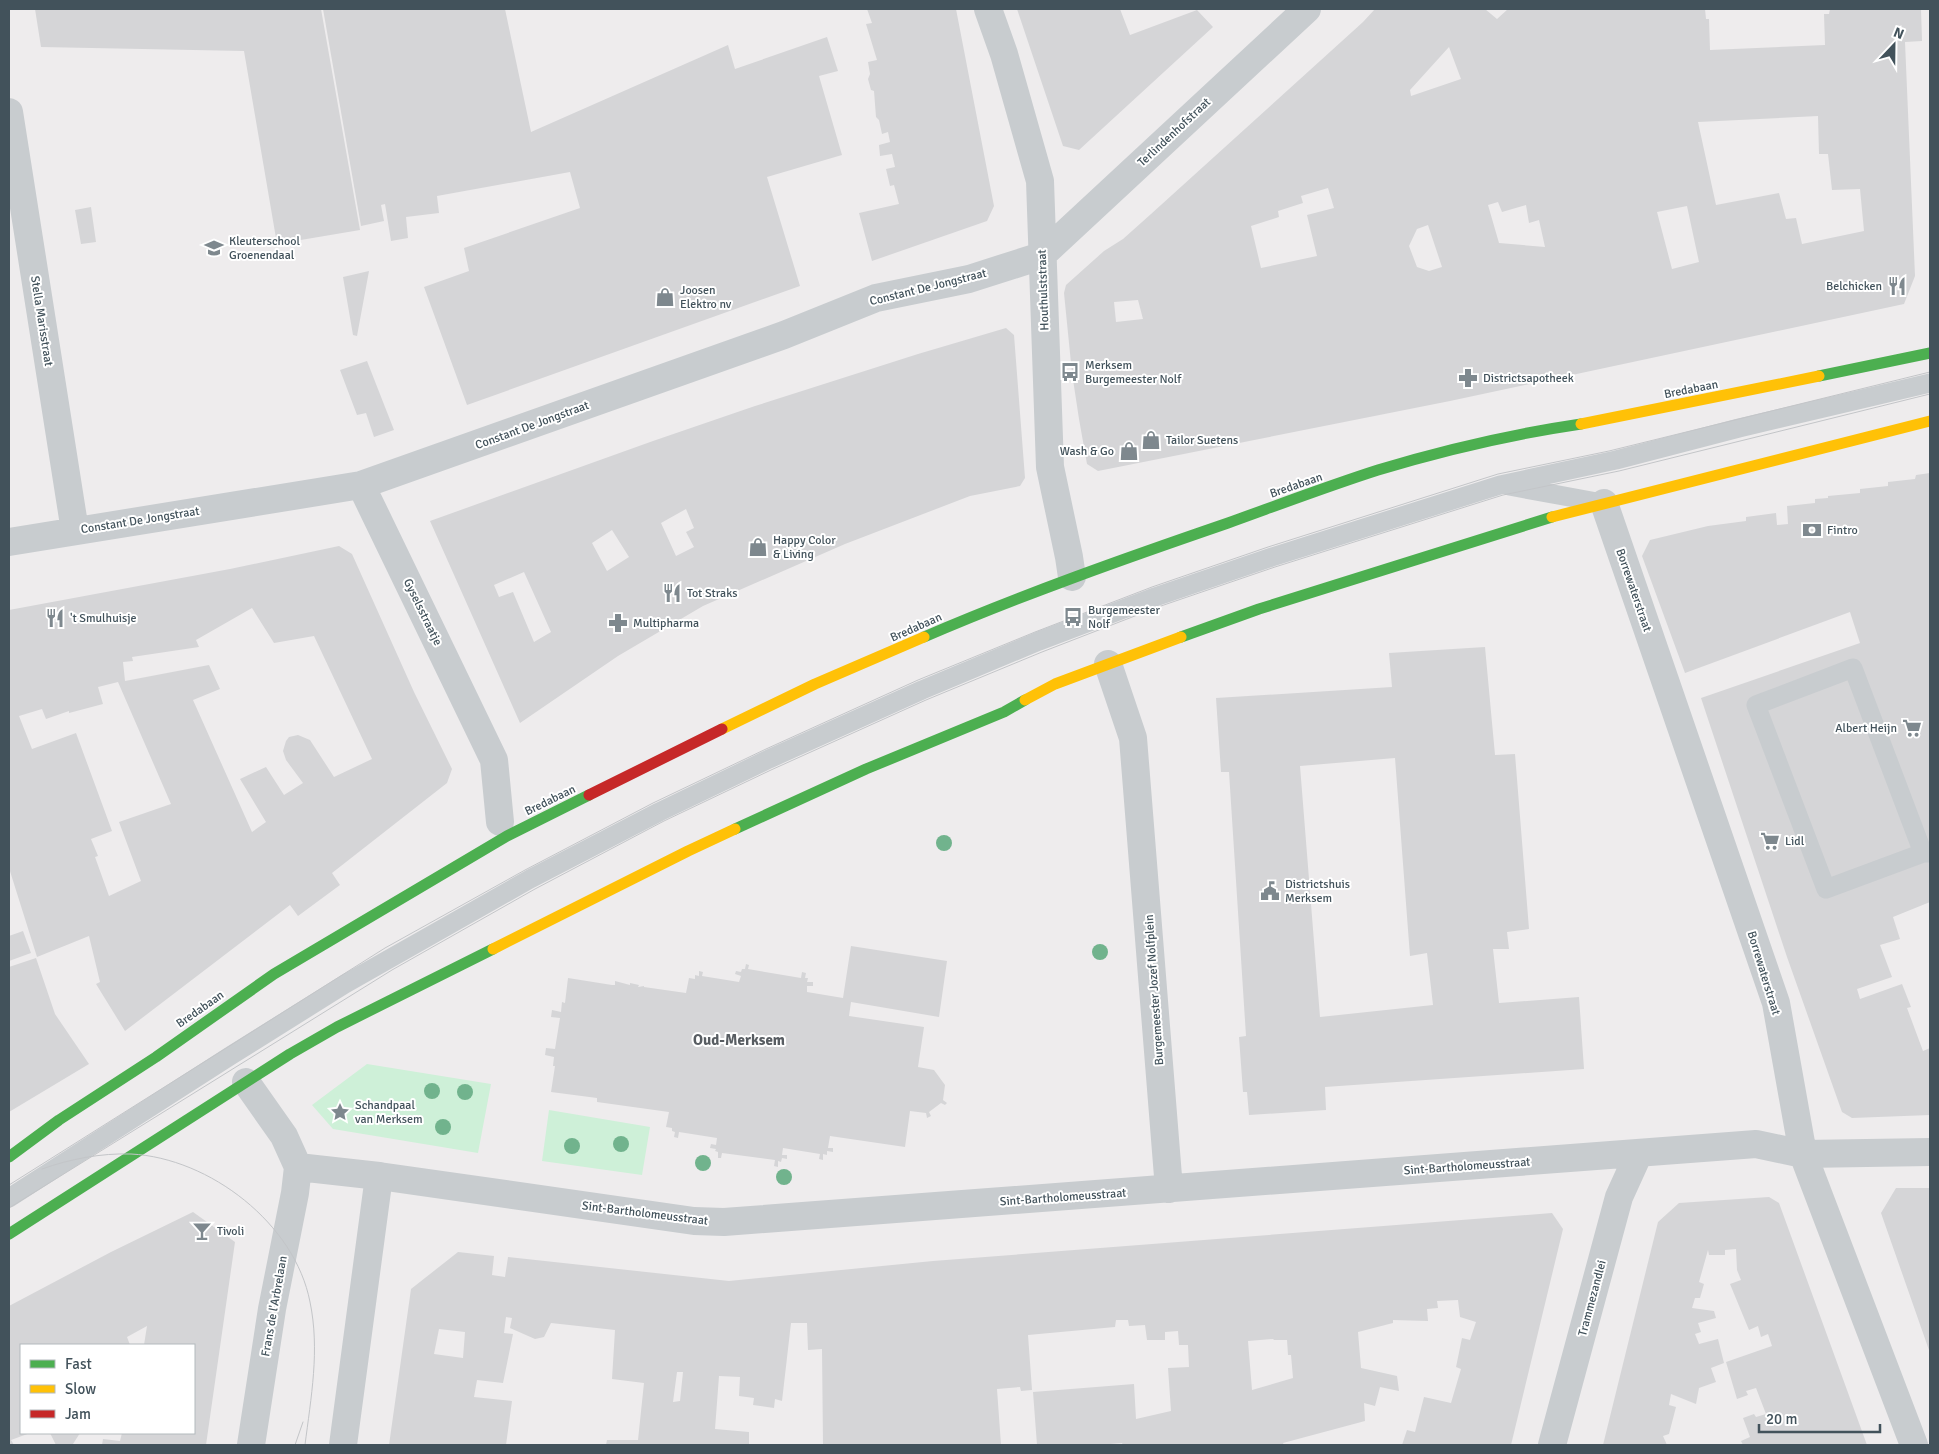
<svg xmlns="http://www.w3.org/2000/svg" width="1939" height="1454" viewBox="0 0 1939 1454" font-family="Signika,sans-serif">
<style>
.green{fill:#cef0d8}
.building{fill:#d5d5d7;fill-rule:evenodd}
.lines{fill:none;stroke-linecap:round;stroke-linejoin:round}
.lane{stroke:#c8cccf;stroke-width:19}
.street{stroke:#c8cccf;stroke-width:28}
.fast{stroke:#4caf50;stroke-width:11}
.slow{stroke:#ffc107;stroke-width:11}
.jam{stroke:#c62828;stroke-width:11}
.tram{stroke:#c3c5c8;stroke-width:1}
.tree{fill:#71b38d}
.labels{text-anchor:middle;stroke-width:4;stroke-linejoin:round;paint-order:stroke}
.street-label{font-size:12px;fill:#42525b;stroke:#fff}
.poi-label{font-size:12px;fill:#42525b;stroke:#fff;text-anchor:start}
.quarter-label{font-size:15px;font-weight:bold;fill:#585d62;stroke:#fff}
</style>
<rect width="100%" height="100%" fill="#eeeced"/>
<path class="green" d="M 367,1064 L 491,1084 L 478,1153 L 333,1129 L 312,1105 Z
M 549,1110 L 650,1127 L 642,1175 L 542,1161 Z"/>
<path class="building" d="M 35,9 L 321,9 L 360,230 L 277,244 L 244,51 L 41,47 Z
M 323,9 L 505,9 L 531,132 L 728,45 L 735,69 L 827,37 L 838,71 L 819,76 L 842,155 L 767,177 L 800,286 L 467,405 L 424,287 L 469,271 L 464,248 L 580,208 L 570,172 L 437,196 L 439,213 L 406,217 L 408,238 L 391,241 L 385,204 L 381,205 L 384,221 L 361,226 Z
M 867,9 L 956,9 L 994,206 L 987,221 L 872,261 L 859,213 L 899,204 L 894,185 L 890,186 L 886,169 L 895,167 L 892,154 L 880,156 L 879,145 L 890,142 L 888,132 L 882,134 L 879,120 L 876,117 L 874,91 L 871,90 L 868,79 L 870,74 L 868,62 L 877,60 L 866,24 L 872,23 Z
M 1017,9 L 1105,9 L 1106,10 L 1120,9 L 1130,35 L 1197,10 L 1213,27 L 1079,150 L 1063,146 Z
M 1375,9 L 1485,9 L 1497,19 L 1508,9 L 1705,9 L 1706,19 L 1709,19 L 1710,50 L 1825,45 L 1824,14 L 1829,14 L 1830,9 L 1921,9 L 1922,41 L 1905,42 L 1915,276 L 1904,304 L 1450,401 L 1098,471 L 1087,464 L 1079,419 L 1072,373 L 1064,293 L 1066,285 L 1104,251 L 1123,239 L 1151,214 L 1363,22 ZM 1449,47 L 1461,79 L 1411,96 L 1410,90 ZM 1818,116 L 1819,154 L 1828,154 L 1832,190 L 1860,189 L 1864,231 L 1802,244 L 1796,218 L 1786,219 L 1779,193 L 1716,205 L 1698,122 ZM 1328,188 L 1334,208 L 1307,215 L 1317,256 L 1261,268 L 1251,226 L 1279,217 L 1278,211 L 1303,203 L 1301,196 ZM 1498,202 L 1502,212 L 1526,205 L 1529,223 L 1539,220 L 1545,247 L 1499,243 L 1488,205 ZM 1687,206 L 1699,262 L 1672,269 L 1657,212 ZM 1428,225 L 1442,267 L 1429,271 L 1417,267 L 1409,246 L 1417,229 ZM 1138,300 L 1143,319 L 1116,322 L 1114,302 Z
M 91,207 L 96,242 L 81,244 L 75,210 Z
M 369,271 L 357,336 L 353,335 L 343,277 Z
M 1006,328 L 1014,335 L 1025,478 L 1020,486 L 970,496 L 845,544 L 703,606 L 618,656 L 520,723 L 430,521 L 653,441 L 755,406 L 918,354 ZM 686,509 L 694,528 L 686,532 L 694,547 L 676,556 L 661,523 ZM 612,530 L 629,557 L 607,571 L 592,543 ZM 524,572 L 551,632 L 534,642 L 513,592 L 499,597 L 494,585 Z
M 367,361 L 394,430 L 374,437 L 366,413 L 357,415 L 340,370 Z
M 1930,473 L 1930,902 L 1893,917 L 1900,939 L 1880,945 L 1892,977 L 1857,989 L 1860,999 L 1902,984 L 1911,1007 L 1907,1008 L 1923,1051 L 1930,1048 L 1930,1115 L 1852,1118 L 1842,1112 L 1787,957 L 1701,698 L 1860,643 L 1850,612 L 1685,673 L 1642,556 L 1650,540 L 1708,526 L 1746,521 L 1746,517 L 1776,513 L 1777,525 L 1788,524 L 1787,506 L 1815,503 L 1815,499 L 1828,498 L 1828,496 L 1860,493 L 1860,489 L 1888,486 L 1888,482 L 1915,479 L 1916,475 Z
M 339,546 L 352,554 L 414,692 L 452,769 L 447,783 L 332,873 L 340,885 L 298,916 L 290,905 L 125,1031 L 96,984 L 100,982 L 89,936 L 37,957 L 9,868 L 9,610 L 230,569 ZM 252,608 L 274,643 L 314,636 L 372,759 L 334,777 L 310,740 L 298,735 L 289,737 L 286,741 L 283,751 L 286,760 L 303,783 L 284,795 L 266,767 L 240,779 L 266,822 L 252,832 L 193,700 L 220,689 L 209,665 L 125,681 L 123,662 L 133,661 L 132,657 L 199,647 L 196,640 ZM 118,682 L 171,804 L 119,822 L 141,881 L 109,896 L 95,857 L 98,856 L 91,839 L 112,831 L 76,733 L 32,749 L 19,716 L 42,709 L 46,719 L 69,711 L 69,713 L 103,704 L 98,687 Z
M 1485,647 L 1495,755 L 1515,754 L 1529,929 L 1507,932 L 1509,949 L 1493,949 L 1499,1003 L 1579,997 L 1584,1069 L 1325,1087 L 1326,1110 L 1249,1115 L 1247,1092 L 1243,1092 L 1239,1037 L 1246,1036 L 1229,772 L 1221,772 L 1216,698 L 1392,687 L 1389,653 ZM 1395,758 L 1410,956 L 1427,953 L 1433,1005 L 1320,1017 L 1300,766 Z
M 23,931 L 31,953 L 9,961 L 9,936 Z
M 851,946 L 947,961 L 939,1017 L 851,1002 L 849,1016 L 924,1027 L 918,1067 L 934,1070 L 945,1085 L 943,1100 L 947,1103 L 945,1105 L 941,1103 L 929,1112 L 931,1116 L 927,1118 L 926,1113 L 910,1111 L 905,1147 L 830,1136 L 828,1148 L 833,1148 L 833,1152 L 827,1151 L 827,1155 L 823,1154 L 823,1160 L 819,1159 L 820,1154 L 783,1148 L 782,1155 L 787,1155 L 787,1159 L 782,1158 L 781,1162 L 778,1161 L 778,1167 L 774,1166 L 775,1160 L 722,1153 L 721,1158 L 718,1158 L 718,1152 L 715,1151 L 716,1149 L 710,1148 L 711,1144 L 716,1145 L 717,1138 L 679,1132 L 678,1138 L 674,1137 L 675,1132 L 672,1131 L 672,1128 L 666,1127 L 669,1112 L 597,1102 L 597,1098 L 551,1092 L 555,1066 L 553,1066 L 554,1057 L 545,1055 L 546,1048 L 555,1049 L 560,1018 L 551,1017 L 552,1010 L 561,1012 L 562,1002 L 565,1003 L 568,978 L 612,985 L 615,985 L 615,981 L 630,985 L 630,983 L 639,985 L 638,987 L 644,986 L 644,987 L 686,993 L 689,978 L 695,979 L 695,975 L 699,976 L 699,971 L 703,972 L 702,976 L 739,982 L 741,976 L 735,974 L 736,971 L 741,972 L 742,969 L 745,969 L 746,964 L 749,965 L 748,969 L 801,978 L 802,972 L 806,973 L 805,978 L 808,978 L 807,982 L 813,982 L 813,986 L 807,986 L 807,992 L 843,998 Z
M 36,958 L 55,1014 L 89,1064 L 9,1112 L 9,967 Z
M 1896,1188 L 1930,1188 L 1930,1353 L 1881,1213 Z
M 1769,1197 L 1779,1203 L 1867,1445 L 1743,1445 L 1741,1441 L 1750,1437 L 1743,1418 L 1754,1414 L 1756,1417 L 1766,1414 L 1756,1388 L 1746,1391 L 1748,1395 L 1737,1399 L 1726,1362 L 1772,1346 L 1768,1334 L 1761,1337 L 1758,1326 L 1749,1330 L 1730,1284 L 1741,1280 L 1737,1270 L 1736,1249 L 1725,1250 L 1725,1255 L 1709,1255 L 1708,1250 L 1699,1282 L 1704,1284 L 1700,1298 L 1695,1298 L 1692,1308 L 1714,1311 L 1716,1318 L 1698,1323 L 1701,1332 L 1695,1334 L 1699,1344 L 1718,1339 L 1724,1363 L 1711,1368 L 1716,1382 L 1699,1388 L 1696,1404 L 1671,1394 L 1669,1405 L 1676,1407 L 1669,1434 L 1663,1436 L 1667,1445 L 1603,1445 L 1658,1222 L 1679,1203 Z
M 193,1212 L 235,1242 L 206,1445 L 102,1445 L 103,1439 L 120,1441 L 122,1433 L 194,1433 L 194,1345 L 144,1345 L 147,1326 L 127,1337 L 130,1345 L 21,1345 L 21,1433 L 30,1433 L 11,1440 L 14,1445 L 9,1445 L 9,1306 L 111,1252 Z
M 1552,1213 L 1563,1229 L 1511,1445 L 1402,1445 L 1407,1430 L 1415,1432 L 1424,1397 L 1451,1403 L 1461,1369 L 1456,1367 L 1462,1338 L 1470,1340 L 1476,1322 L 1460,1317 L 1458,1300 L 1437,1301 L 1438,1308 L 1427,1309 L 1428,1321 L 1393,1320 L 1393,1323 L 1358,1332 L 1361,1368 L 1397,1376 L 1399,1391 L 1380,1387 L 1375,1406 L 1364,1403 L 1365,1421 L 1283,1443 L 1284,1445 L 1123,1445 L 1122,1443 L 1099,1445 L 1037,1445 L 1033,1392 L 1134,1384 L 1136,1419 L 1171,1411 L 1168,1368 L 1189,1367 L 1188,1345 L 1179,1345 L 1178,1331 L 1165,1332 L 1165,1340 L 1147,1340 L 1145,1325 L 1129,1326 L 1128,1320 L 1116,1320 L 1115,1327 L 1028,1335 L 1032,1390 L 1021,1391 L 1020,1387 L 997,1389 L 1001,1445 L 823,1445 L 822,1349 L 808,1350 L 807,1323 L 791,1323 L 782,1401 L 775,1399 L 774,1408 L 753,1405 L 754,1398 L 739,1396 L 740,1377 L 719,1376 L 715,1429 L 749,1432 L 749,1445 L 606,1445 L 607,1440 L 638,1440 L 644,1383 L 612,1379 L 615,1330 L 551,1323 L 544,1337 L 535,1339 L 510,1328 L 512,1318 L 506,1317 L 504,1333 L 513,1334 L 503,1383 L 477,1380 L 474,1397 L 512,1401 L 506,1445 L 389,1445 L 411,1289 L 458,1252 L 494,1256 L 492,1275 L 505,1277 L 508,1257 L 729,1281 L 933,1261 ZM 439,1329 L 465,1332 L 463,1358 L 434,1354 ZM 1273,1339 L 1274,1340 L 1287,1340 L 1288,1355 L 1291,1355 L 1293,1378 L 1252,1390 L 1248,1341 ZM 677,1372 L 683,1372 L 680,1401 L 673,1402 Z
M 50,1433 L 80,1433 L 73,1444 L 67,1445 L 56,1445 Z"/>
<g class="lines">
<path class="lane" d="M 1509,486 L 1597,502
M 1923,853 L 1853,668 L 1756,705 L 1826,889 L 1923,853 L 1930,853
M 9,1198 L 230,1056 L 345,984 L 530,879 L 659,812 L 769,759 L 922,690 L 1039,641 L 1155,597 L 1272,557 L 1500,485 L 1616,460 L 1739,428 L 1930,383"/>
<path class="street" d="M 988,9 L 1004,54 L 1040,181 L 1050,467 L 1069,557 L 1072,577
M 9,112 L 75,531
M 361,485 L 494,760 L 500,822
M 1604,503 L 1776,1003 L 1803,1154 L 1914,1445
M 9,542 L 361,485 L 784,335 L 876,298 L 969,279 L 1041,256 L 1307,9
M 1108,664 L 1133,738 L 1169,1189
M 246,1082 L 284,1136 L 298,1167 L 379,1176 L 694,1221 L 724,1222 L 1756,1144 L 1803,1154 L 1930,1152
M 251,1445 L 272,1309 L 295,1193 L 298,1167
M 343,1445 L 379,1176
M 1552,1445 L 1619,1197 L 1639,1153"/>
<path class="fast" d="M 1819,376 L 1930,353
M 924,637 C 1024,594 1126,558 1228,523 C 1278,505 1328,486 1378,470 C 1444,450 1513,434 1581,424
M 1181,637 L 1259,609 L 1552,517
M 735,829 L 866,769 L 1004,712 L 1025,700
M 9,1157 L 59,1120 L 156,1057 L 274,974 L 507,836 L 589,795
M 9,1234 L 290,1054 L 337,1027 L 493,949"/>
<path class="slow" d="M 1581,424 L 1819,376
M 1552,517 L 1930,421
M 1025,700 L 1055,684 L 1181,637
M 722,729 L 815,684 L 924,637
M 493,949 L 688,851 L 735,829"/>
<path class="jam" d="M 589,795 L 722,729"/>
<path class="tram" d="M 42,1169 C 70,1159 101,1153 131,1154 C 210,1158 295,1224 310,1302 C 320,1350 311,1397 305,1445
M 9,1185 L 385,948 L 525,870 L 653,803 L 766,749 L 918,680 L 1035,632 L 1152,587 L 1268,547 L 1498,474 L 1609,451 L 1930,372
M 9,1208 L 392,970 L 535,889 L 664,821 L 771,770 L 926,700 L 1042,652 L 1158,607 L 1275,567 L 1503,495 L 1619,471 L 1930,394
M 295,1445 L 303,1422"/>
</g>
<g class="tree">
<circle cx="944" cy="843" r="8"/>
<circle cx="1100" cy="952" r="8"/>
<circle cx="432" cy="1091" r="8"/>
<circle cx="465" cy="1092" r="8"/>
<circle cx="443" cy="1127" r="8"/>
<circle cx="621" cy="1144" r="8"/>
<circle cx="572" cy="1146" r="8"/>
<circle cx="703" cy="1163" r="8"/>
<circle cx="784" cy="1177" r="8"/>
</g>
<defs>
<g id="school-bare" transform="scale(1.5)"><path d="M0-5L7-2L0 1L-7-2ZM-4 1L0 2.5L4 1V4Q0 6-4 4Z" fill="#7e888e" stroke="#fff" stroke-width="2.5" paint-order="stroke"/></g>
<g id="restaurant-bare" transform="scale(1.5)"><path d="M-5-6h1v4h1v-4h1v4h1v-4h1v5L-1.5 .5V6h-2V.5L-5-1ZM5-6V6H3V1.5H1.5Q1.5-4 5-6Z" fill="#7e888e" stroke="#fff" stroke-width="2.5" paint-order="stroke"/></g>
<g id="shop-bare" transform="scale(1.5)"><path d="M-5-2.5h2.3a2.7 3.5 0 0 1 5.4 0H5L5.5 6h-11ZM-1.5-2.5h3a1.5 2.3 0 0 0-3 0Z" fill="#7e888e" stroke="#fff" stroke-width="2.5" paint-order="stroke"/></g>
<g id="bus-bare" transform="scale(1.5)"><path d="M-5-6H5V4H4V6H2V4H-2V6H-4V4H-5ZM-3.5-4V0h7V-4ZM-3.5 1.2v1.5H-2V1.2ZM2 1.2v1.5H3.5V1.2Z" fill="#7e888e" stroke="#fff" stroke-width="2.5" paint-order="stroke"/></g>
<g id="pharmacy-bare" transform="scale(1.5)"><path d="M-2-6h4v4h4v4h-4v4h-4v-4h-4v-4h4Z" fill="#7e888e" stroke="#fff" stroke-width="2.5" paint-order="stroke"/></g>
<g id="bank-bare" transform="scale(1.5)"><path d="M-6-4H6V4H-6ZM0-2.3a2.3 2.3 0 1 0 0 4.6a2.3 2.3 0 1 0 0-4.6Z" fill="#7e888e" stroke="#fff" stroke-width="2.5" paint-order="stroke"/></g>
<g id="supermarket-bare" transform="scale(1.5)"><path d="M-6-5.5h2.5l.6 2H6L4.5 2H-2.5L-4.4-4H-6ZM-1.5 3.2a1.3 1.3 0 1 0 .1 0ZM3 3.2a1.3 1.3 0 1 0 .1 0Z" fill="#7e888e" stroke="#fff" stroke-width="2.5" paint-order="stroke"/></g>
<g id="civic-bare" transform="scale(1.5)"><path d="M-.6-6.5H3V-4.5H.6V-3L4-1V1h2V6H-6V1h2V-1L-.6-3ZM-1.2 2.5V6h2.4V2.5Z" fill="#7e888e" stroke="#fff" stroke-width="2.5" paint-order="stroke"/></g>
<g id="sight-bare" transform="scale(1.5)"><path d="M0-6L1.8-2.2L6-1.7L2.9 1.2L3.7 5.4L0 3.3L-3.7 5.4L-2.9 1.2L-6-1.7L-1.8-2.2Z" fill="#7e888e" stroke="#fff" stroke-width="2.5" paint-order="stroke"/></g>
<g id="bar-bare" transform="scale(1.5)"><path d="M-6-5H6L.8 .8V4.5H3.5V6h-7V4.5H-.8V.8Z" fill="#7e888e" stroke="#fff" stroke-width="2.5" paint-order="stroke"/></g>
</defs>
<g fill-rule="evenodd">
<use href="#school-bare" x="214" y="248"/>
<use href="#restaurant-bare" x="1897" y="286"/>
<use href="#shop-bare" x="665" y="297"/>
<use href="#bus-bare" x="1070" y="372"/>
<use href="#pharmacy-bare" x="1468" y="378"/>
<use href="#shop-bare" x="1151" y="440"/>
<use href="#shop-bare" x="1129" y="451"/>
<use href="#bank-bare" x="1812" y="530"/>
<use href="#shop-bare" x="758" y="547"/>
<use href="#restaurant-bare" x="672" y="593"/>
<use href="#bus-bare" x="1073" y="617"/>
<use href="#restaurant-bare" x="55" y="618"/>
<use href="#pharmacy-bare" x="618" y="623"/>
<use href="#supermarket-bare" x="1912" y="728"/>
<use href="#supermarket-bare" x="1770" y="841"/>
<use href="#civic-bare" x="1270" y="891"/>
<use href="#sight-bare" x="340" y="1112"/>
<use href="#bar-bare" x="202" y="1231"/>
</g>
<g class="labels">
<g class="street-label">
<text transform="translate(1174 132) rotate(-43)" y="4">Terlindenhofstraat</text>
<text transform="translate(928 287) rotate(-14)" y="4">Constant De Jongstraat</text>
<text transform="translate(1043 290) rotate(-92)" y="4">Houthulststraat</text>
<text transform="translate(42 321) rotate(81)" y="4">Stella Marisstraat</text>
<text transform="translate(1691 389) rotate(-11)" y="4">Bredabaan</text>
<text transform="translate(532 425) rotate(-20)" y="4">Constant De Jongstraat</text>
<text transform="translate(1296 485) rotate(-19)" y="4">Bredabaan</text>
<text transform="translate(140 520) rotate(-9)" y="4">Constant De Jongstraat</text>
<text transform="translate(1634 590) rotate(71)" y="4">Borrewaterstraat</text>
<text transform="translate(423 612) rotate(64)" y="4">Gyselsstraatje</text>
<text transform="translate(916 627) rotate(-24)" y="4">Bredabaan</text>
<text transform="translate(550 800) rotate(-26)" y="4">Bredabaan</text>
<text transform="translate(1764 973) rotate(73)" y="4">Borrewaterstraat</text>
<text transform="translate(1154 990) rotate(-94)" y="4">Burgemeester Jozef Nolfplein</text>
<text transform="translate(200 1009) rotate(-35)" y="4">Bredabaan</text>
<text transform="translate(1467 1166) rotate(-4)" y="4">Sint-Bartholomeusstraat</text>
<text transform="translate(1063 1197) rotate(-4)" y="4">Sint-Bartholomeusstraat</text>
<text transform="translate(645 1213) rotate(7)" y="4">Sint-Bartholomeusstraat</text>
<text transform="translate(1592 1298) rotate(-75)" y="4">Trammezandlei</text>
<text transform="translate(274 1306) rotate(-80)" y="4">Frans de l'Arbrelaan</text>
</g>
<g class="poi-label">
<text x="229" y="245">Kleuterschool<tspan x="229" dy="14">Groenendaal</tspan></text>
<text x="1882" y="290" text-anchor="end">Belchicken</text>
<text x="680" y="294">Joosen<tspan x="680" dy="14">Elektro nv</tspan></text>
<text x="1085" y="369">Merksem<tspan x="1085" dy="14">Burgemeester Nolf</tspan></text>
<text x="1483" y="382">Districtsapotheek</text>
<text x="1166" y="444">Tailor Suetens</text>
<text x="1114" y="455" text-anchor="end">Wash &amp; Go</text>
<text x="1827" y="534">Fintro</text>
<text x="773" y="544">Happy Color<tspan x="773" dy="14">&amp; Living</tspan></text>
<text x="687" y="597">Tot Straks</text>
<text x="1088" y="614">Burgemeester<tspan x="1088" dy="14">Nolf</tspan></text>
<text x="70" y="622">'t Smulhuisje</text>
<text x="633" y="627">Multipharma</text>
<text x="1897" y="732" text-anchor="end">Albert Heijn</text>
<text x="1785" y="845">Lidl</text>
<text x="1285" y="888">Districtshuis<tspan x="1285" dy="14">Merksem</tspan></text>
<text x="355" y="1109">Schandpaal<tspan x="355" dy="14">van Merksem</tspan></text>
<text x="217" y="1235">Tivoli</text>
</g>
<g class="quarter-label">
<text x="739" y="1045">Oud-Merksem</text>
</g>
</g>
<rect width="1939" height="1454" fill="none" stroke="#42525b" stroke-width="20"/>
<rect x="20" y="1344" width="175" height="90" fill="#ffffff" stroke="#b3babd"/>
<rect x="30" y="1360" width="25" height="8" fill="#4caf50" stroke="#b3babd"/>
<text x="65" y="1369" font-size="15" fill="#42525b">Fast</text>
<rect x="30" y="1385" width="25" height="8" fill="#ffc107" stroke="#b3babd"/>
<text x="65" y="1394" font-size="15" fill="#42525b">Slow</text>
<rect x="30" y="1410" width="25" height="8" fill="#c62828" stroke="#b3babd"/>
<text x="65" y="1419" font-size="15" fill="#42525b">Jam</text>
<g transform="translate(1894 45) rotate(22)" stroke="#ffffff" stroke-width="4" paint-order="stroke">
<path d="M0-4L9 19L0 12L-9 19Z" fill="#42525b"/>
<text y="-8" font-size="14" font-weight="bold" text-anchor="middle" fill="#42525b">N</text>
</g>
<path d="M1759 1424v8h121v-8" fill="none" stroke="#42525b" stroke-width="2.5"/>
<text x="1766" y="1424" font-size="15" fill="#42525b" stroke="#ffffff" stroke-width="4" paint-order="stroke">20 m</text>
</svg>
